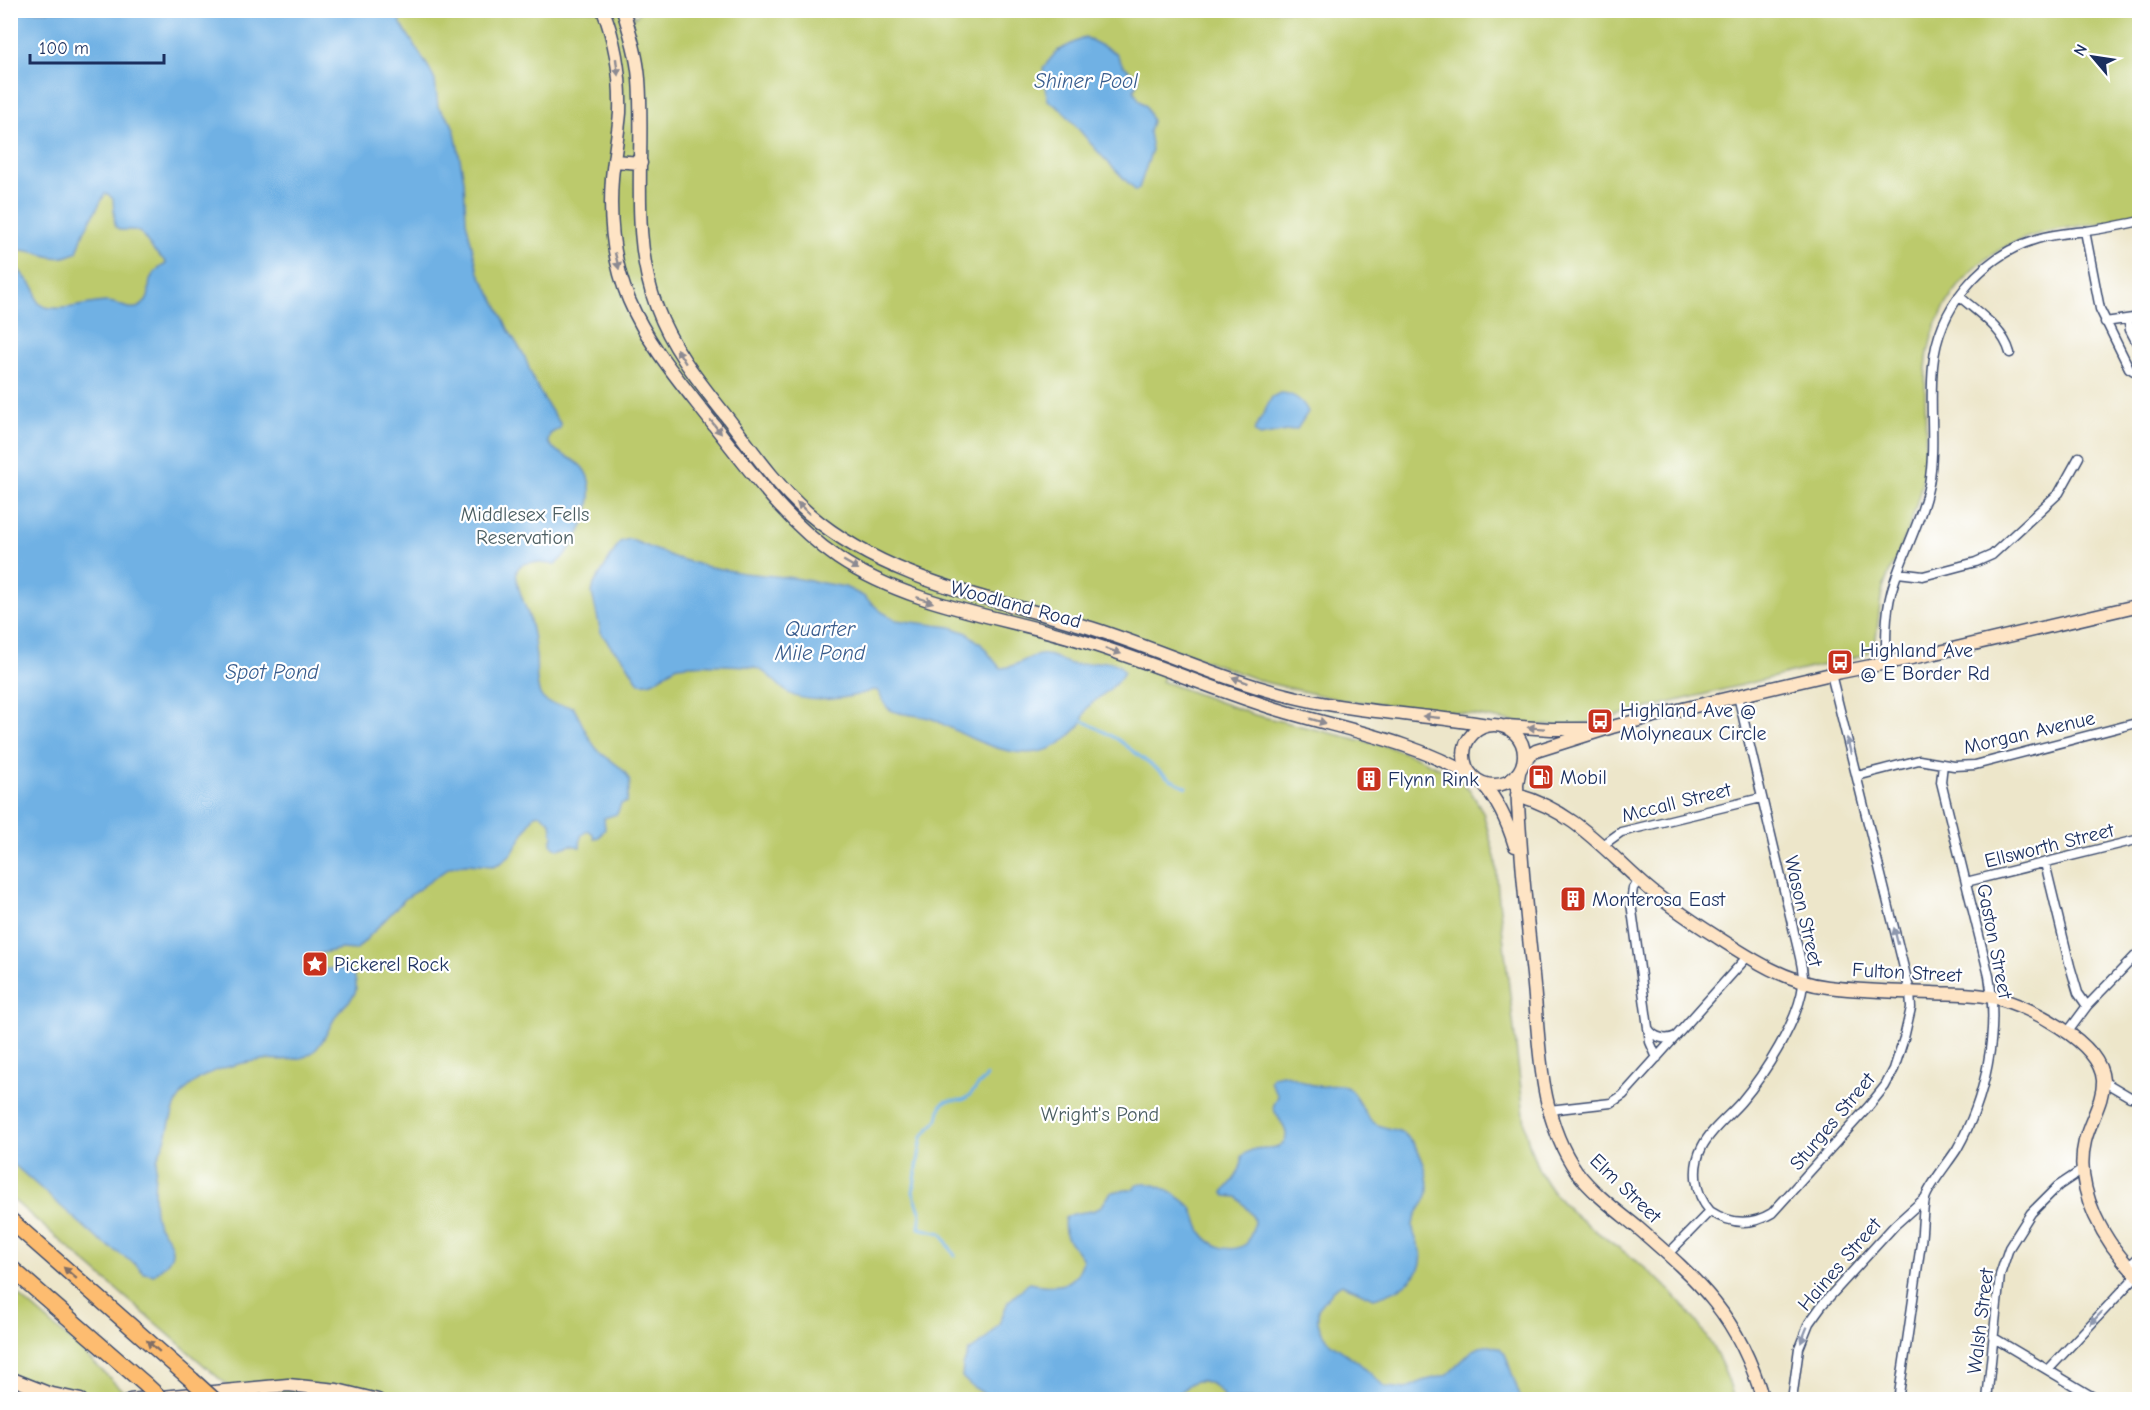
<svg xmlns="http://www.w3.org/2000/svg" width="2150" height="1410" viewBox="0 0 2150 1410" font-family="'Comic Neue',sans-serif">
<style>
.green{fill:#bcca6c;stroke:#6c7c65;stroke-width:1.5}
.water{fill:#6fb1e4;stroke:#4570a1;stroke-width:1.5;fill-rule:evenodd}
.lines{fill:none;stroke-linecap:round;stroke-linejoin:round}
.stream{stroke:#6fb1e4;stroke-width:3}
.street-casing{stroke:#3a4a6e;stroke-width:11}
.secondary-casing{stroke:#3a4a6e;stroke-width:15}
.highway-casing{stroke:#3a4a6e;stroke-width:18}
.street{stroke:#fff;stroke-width:8}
.secondary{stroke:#fee4c5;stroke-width:12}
.highway{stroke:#fdbc6f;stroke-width:15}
.highway-bridge-casing{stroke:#3a4a6e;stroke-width:18;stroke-linecap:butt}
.highway-bridge{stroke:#fdbc6f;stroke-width:15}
.oneway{fill:#8c8a92}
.oneway2{fill:#8d97ae}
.oneway3{fill:#816e66}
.labels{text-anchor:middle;stroke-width:4.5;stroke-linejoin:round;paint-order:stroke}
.park-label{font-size:20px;fill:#4b5e62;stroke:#fff}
.street-label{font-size:20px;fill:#1b2f5e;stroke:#fff}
.poi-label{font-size:20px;fill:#1b2f5e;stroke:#fff;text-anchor:start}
.water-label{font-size:21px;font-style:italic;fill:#385c8d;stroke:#fff}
</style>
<rect width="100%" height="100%" fill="#fff"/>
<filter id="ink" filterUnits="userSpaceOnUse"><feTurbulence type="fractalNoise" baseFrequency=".0167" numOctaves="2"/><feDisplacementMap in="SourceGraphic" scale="12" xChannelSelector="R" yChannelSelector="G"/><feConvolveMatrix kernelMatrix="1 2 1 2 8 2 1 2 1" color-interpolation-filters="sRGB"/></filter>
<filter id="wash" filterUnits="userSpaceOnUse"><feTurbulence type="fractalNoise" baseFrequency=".008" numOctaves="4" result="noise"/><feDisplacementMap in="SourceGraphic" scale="24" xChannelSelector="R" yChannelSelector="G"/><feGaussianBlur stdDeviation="1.35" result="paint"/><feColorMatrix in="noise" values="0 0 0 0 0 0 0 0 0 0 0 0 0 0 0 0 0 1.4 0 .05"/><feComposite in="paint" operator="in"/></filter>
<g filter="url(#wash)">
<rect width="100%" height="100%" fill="#ede6ca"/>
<path class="green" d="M 632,10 L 635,18 L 641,10 L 2139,11 L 2139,216 C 2125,222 2111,222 2095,224 C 2056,229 2016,235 1985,260 C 1952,285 1929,327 1926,368 C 1923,409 1930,450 1920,491 C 1916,508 1910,526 1903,542 C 1896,559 1887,575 1882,592 C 1879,607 1878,635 1874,646 C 1872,651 1868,653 1864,655 L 1575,726 L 1531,725 L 1456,712 L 1340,700 L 1264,682 L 1180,651 L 1162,681 L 1255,715 L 1389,747 L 1414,756 L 1452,774 L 1470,790 L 1483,812 L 1496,861 L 1498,892 L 1526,1132 C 1542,1205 1586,1221 1639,1263 C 1684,1299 1719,1343 1734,1399 L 243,1399 L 11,1198 L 11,11 Z
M 10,1288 L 77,1346 L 131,1399 L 11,1399 Z"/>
<path class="water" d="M 10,11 L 397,11 L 401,24 L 429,68 L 435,81 L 438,107 L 451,122 L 455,132 L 464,180 L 466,221 L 478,271 L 497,305 L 509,331 L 524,355 L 534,381 L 546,403 L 560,423 L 560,428 L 550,434 L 548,442 C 557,456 572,456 582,467 C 604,491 578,548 555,564 C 544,565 528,558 519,567 C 510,575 527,608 530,620 C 533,632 535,644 536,657 C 537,668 535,683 540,694 C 546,707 561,704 573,707 C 581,720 586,735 596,748 C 606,760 622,764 629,779 C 632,786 627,795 627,802 L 621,804 L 617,814 L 604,818 L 605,829 L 599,837 L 594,838 L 593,834 L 588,830 L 581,836 L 580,847 L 571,845 L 558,849 L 551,844 L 553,836 L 551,823 L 541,814 L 535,815 L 532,819 L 513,852 L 501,863 L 493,866 L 466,864 L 450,867 L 405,899 L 356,950 L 341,949 L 308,956 L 302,964 L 305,971 C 326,973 333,961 354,975 C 361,996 350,998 338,1013 C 329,1025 326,1041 314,1051 C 300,1064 279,1058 262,1060 C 239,1063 207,1070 190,1086 C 171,1102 172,1121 164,1143 C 162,1148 158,1154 157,1160 C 154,1174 153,1204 156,1219 C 158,1230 172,1238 172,1251 C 172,1261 160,1269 154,1275 L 144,1273 L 135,1264 L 99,1240 L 11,1162 ZM 105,194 L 108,194 L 113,199 L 115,226 L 120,230 L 134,230 L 141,233 L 154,251 L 166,262 L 166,264 C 137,280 158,293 142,305 C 131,314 119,302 107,302 C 89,302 58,313 43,306 C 35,302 37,297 35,290 C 31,282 20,273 15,265 L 16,254 L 21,250 C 44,251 54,265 77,252 L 84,232 Z
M 1085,37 L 1116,53 L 1122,64 L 1139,79 L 1134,90 L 1139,100 L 1146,106 L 1152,121 L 1149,132 L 1152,150 L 1139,188 L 1136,191 L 1100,154 L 1063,111 L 1048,100 L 1047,96 L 1043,68 L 1057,51 Z
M 1280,393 C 1292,393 1303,400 1308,412 L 1297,429 L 1260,436 L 1254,431 L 1272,397 Z
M 629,539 L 676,558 L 705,566 L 743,573 L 794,578 L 845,587 L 863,596 L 882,612 L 896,620 L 951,627 L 967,633 L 981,644 L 1000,668 C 1014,669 1025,657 1040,655 C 1051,653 1061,662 1071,664 C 1088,668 1114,652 1124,672 C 1117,687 1100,695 1088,707 C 1084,712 1084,718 1081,724 C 1078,728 1072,733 1068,737 C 1030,773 972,739 935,720 C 923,714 894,716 887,707 C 883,703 881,696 878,691 L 873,690 C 852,698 806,706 787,692 C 771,680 767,668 745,666 C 733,665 686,663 676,667 C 663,673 655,686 639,683 L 624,659 L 612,648 L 601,633 L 592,593 L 594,584 L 620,542 Z
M 1282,1074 C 1297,1077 1310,1088 1326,1086 C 1332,1086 1338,1084 1344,1086 C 1357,1091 1361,1112 1372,1121 C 1380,1129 1391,1127 1401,1132 C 1418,1142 1428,1169 1428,1188 C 1429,1202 1414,1211 1413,1225 C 1412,1235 1419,1243 1421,1251 C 1426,1280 1395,1292 1374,1298 L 1342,1284 L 1335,1288 L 1318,1309 L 1318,1322 L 1320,1329 L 1329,1342 L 1358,1362 L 1385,1387 L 1406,1389 L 1422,1381 L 1447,1375 L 1473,1350 L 1485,1345 L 1490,1345 L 1500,1348 L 1505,1354 L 1521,1399 L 1226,1399 C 1218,1388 1206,1375 1191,1383 C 1186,1386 1184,1390 1180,1392 C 1174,1396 1168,1395 1163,1399 L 994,1400 L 970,1385 L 962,1377 L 963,1366 L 969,1351 L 984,1341 L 999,1324 L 1008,1302 L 1029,1283 C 1054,1288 1076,1289 1083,1260 C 1074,1244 1061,1239 1065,1218 C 1077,1209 1088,1215 1099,1208 C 1105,1204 1107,1196 1112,1192 L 1134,1189 L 1136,1185 C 1141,1184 1146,1183 1150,1184 C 1163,1186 1182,1198 1191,1207 C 1197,1215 1196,1224 1202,1233 C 1211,1246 1232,1255 1247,1243 C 1259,1218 1255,1217 1237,1197 L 1226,1196 L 1223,1192 C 1232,1183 1243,1170 1242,1156 C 1246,1153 1251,1150 1255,1149 C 1266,1147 1288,1152 1286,1133 C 1284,1124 1276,1116 1273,1107 L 1278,1096 L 1270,1081 L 1273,1076 Z"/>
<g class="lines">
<path class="stream" d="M 1082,720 L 1117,739 L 1170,779 L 1187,787
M 955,1256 L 941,1233 L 919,1228 L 921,1214 L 913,1192 L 922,1137 L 938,1119 L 941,1106 L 944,1102 L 951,1100 L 963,1100 L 969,1096 L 987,1076"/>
</g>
</g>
<g filter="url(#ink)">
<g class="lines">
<g class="street-casing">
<path id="street" d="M 2085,231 L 2100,309 L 2129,368 L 2134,371 L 2140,371
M 1959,296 C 1978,313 2003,328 2010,353
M 2128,319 L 2130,330 L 2140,349
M 2105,322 L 2140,317
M 1898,573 L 1923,576 L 1976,562 L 1992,555 L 2059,493 L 2079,457
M 1886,664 C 1886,637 1885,609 1894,583 C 1905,549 1922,519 1929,484 C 1936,444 1929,405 1933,366 C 1938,308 1981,256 2037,239 C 2053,234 2069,233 2086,231 C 2104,229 2122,225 2140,221
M 1857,776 L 1919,760 L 1954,766 L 1975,765 L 2140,722
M 1603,845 L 1621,832 L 1761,798
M 2045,863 L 2070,966 L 2078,993 L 2087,1006
M 1639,880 L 1633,888 L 1631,903 L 1650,1042 L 1657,1058
M 1966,882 L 2140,839
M 1648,1028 C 1654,1038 1666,1041 1676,1036
M 2067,1033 L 2087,1006 L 2140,951
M 2103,1081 L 2130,1097 L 2140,1097
M 1549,1110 L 1611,1103 L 1623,1095 L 1748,956
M 1710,1211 C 1694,1193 1692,1167 1702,1147 C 1711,1129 1729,1116 1741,1102 C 1764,1075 1799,1020 1803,985 C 1804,973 1801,961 1798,949 L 1738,696
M 1668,1254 L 1710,1211 C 1730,1224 1751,1226 1772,1213 L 1869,1106 L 1885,1086 L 1894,1069 L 1904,1038 L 1911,1008 L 1910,992 L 1831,674
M 2128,1267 L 2140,1256
M 1994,1338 L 2098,1400
M 2049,1369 L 2137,1275
M 1792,1400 L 1799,1348 L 1809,1323 L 1822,1305 L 1895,1225 L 1925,1198
M 1898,1400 C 1906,1350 1913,1300 1920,1250 C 1923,1233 1922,1215 1925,1199 C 1928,1187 1949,1162 1957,1149 C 1986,1098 1999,1033 1989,976 L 1941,782 L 1943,764
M 1987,1400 L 2000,1275 L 2009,1248 L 2031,1213 L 2058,1186 L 2082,1170"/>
</g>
<g class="secondary-casing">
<path id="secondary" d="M 603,10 C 616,43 621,79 620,113 C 618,135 614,157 612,178 C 609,219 613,262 629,300 C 649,347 683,385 713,424 C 751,472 787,523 838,558 C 911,607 1002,616 1085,642 C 1147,661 1208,687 1270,707 C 1339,729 1411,739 1473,777
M 623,10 C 630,33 637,55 639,79 C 645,155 629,236 657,308 C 673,351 702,385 730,421 C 754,453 778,487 808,513 C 888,582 994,598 1091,628 C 1161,650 1227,682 1298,698 C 1361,713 1425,714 1488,725
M 614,161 L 641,163
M1464 755a30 30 0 1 1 60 0a30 30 0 1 1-60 0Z
M 1506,726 L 1551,729 L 1590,729
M 1523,764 L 1530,755 L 1536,751 L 1612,727 L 1670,712 L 1831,674 L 1931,654 L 2140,605
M 1519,773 L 1517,785 C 1520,849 1526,912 1533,975 C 1540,1042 1537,1115 1577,1172 C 1593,1193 1616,1210 1637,1227 C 1700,1282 1739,1316 1763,1400
M 1483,784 C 1499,802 1508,823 1515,846
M 1517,795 C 1571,810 1600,845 1639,880 C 1663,902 1690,920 1717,937 C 1751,959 1786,982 1828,987 C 1863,991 1897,992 1932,993 C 1953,994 1975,993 1996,998 C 2028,1006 2100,1041 2103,1080 C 2104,1101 2090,1120 2085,1141 C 2073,1190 2105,1245 2140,1278
M 10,1378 L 48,1393 L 81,1400
M 130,1400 L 288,1385 L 337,1390 L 378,1400"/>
</g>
<g class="highway-casing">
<path id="highway" d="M 10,1220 L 192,1380
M 10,1267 L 146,1385"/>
</g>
<use href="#street" class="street"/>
<use href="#secondary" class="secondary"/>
<use href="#highway" class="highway"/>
<g class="highway-bridge-casing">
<path id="highway-bridge" d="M 192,1380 L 214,1400
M 146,1385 L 162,1400"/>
</g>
<use href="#highway-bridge" class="highway-bridge"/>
</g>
<defs><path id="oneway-solid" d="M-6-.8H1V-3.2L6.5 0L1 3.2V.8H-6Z" transform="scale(1.5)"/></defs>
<g class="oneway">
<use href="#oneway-solid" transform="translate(617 67) rotate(83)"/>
<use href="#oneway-solid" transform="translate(617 261) rotate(76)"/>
<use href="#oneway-solid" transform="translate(681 356) rotate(-122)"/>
<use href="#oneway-solid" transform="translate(716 427) rotate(52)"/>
<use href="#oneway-solid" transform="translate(803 508) rotate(-138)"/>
<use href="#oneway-solid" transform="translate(851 565) rotate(30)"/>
<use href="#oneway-solid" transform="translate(925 600) rotate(18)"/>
<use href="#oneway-solid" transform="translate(1113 651) rotate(19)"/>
<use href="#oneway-solid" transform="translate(1240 680) rotate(-160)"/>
<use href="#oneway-solid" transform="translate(1431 717) rotate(-174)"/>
<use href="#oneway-solid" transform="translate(1318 721) rotate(16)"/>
<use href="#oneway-solid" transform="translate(1536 728) rotate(-176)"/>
</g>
<g class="oneway2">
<use href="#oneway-solid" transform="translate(1849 746) rotate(-104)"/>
<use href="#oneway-solid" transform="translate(1896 936) rotate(-104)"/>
<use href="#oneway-solid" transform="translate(2096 1318) rotate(134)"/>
<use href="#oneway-solid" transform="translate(1804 1335) rotate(112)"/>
</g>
<g class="oneway3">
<use href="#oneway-solid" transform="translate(70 1273) rotate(-139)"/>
<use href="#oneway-solid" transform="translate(153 1346) rotate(-139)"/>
</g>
</g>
<defs>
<g id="bus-square" transform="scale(1.35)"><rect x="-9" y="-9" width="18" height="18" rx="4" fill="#c8321e" stroke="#fff"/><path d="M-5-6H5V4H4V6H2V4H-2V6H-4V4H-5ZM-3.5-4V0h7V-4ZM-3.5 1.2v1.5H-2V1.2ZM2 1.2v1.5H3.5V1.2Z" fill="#fff"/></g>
<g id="fuel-square" transform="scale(1.35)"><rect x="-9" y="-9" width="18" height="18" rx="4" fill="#c8321e" stroke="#fff"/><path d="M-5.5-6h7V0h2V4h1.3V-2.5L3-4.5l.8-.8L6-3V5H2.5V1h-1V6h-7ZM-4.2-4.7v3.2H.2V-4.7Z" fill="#fff"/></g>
<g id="building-square" transform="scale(1.35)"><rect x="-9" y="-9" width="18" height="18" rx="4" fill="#c8321e" stroke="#fff"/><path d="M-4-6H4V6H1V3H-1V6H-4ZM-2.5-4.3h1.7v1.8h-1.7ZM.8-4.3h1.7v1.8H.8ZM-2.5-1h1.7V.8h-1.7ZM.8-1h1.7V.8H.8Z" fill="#fff"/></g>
<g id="sight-square" transform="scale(1.35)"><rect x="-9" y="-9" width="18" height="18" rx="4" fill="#c8321e" stroke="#fff"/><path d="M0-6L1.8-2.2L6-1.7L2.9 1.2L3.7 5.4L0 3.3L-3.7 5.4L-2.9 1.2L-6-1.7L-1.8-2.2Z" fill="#fff"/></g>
</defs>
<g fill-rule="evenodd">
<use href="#bus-square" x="1840" y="662"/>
<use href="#bus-square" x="1600" y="721"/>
<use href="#fuel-square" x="1541" y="777"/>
<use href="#building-square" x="1369" y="779"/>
<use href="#building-square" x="1573" y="899"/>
<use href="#sight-square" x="315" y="964"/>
</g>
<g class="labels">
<g class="park-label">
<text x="525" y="521">Middlesex Fells<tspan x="525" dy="23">Reservation</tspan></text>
<text x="1100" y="1121">Wright's Pond</text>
</g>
<g class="street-label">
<text transform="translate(1016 604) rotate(15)" y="7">Woodland Road</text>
<text transform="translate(2029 732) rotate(-13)" y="7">Morgan Avenue</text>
<text transform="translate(1676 802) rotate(-14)" y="7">Mccall Street</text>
<text transform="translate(2049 845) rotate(-14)" y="7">Ellsworth Street</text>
<text transform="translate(1804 911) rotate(77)" y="7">Wason Street</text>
<text transform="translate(1995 941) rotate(79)" y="7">Gaston Street</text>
<text transform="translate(1907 972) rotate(3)" y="7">Fulton Street</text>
<text transform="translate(1832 1121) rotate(-50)" y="7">Sturges Street</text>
<text transform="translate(1626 1188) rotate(44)" y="7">Elm Street</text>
<text transform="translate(1839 1264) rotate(-49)" y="7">Haines Street</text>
<text transform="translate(1980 1321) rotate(-83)" y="7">Walsh Street</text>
</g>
<g class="poi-label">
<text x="1860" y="657">Highland Ave<tspan x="1860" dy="23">@ E Border Rd</tspan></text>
<text x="1620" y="717">Highland Ave @<tspan x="1620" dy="23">Molyneaux Circle</tspan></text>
<text x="1560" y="784">Mobil</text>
<text x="1388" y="786">Flynn Rink</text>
<text x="1592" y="906">Monterosa East</text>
<text x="334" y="971">Pickerel Rock</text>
</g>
<g class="water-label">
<text x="1086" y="88">Shiner Pool</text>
<text x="820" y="636">Quarter<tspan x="820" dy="24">Mile Pond</tspan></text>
<text x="272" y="679">Spot Pond</text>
</g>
</g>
<rect width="2150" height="1410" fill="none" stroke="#fff" stroke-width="36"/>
<g transform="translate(2093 57) rotate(299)" stroke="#ffffff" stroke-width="4.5" paint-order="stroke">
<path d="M0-4.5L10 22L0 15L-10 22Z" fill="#1b2f5e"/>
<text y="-9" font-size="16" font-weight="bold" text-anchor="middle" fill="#1b2f5e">N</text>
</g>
<path d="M30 54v9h134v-9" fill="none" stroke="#1b2f5e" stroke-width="3"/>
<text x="39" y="54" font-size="18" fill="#1b2f5e" stroke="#ffffff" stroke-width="4.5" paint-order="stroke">100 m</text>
</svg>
